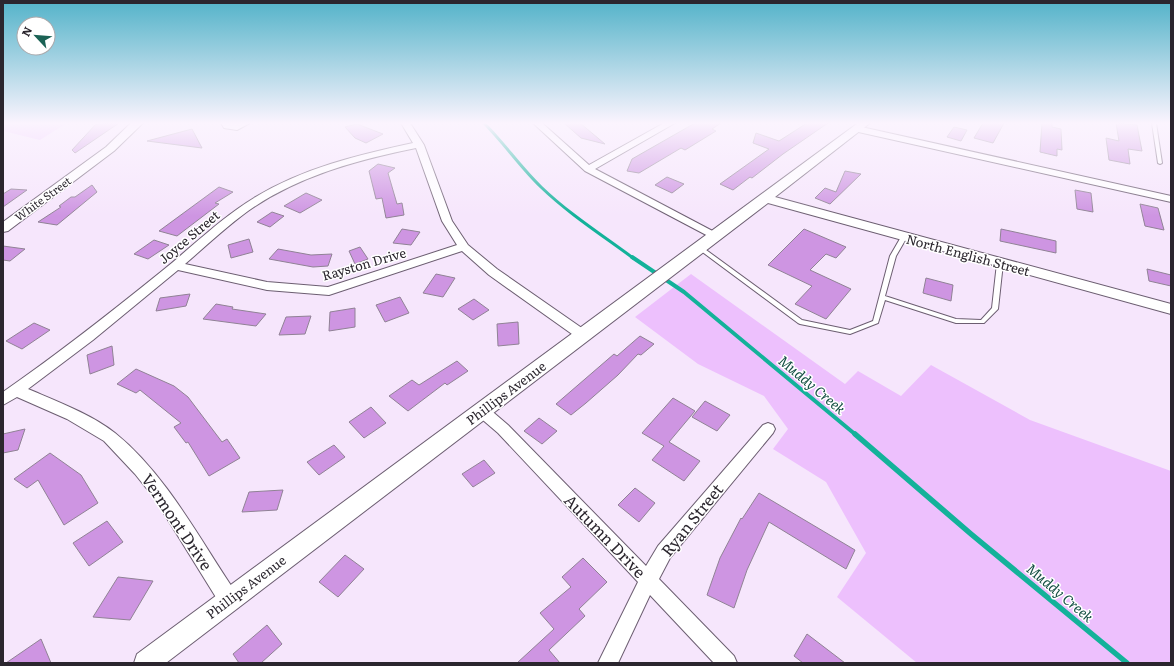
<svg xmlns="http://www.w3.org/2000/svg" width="1174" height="666" viewBox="0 0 1174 666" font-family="Literata,serif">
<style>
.green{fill:#edc0fd}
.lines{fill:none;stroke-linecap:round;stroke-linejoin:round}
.stream-far2{stroke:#13b29a;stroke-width:3}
.stream-far1{stroke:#13b29a;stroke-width:4}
.stream{stroke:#13b29a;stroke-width:5.5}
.building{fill:#ce95e2;stroke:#908295}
.service-casing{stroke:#6c5e71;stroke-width:2}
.minor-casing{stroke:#6c5e71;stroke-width:2}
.tertiary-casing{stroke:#6c5e71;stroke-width:2}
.service{fill:#fff;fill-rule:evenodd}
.minor{fill:#fff;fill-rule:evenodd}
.tertiary{fill:#fff;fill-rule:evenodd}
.labels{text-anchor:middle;stroke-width:3;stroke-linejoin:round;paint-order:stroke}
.far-street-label{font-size:11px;fill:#2b262e;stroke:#fff}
.street-label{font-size:13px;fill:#2b262e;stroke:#fff}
.water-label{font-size:14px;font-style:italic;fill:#154f44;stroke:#fff}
.near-street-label{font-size:16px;fill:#2b262e;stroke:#fff}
</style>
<rect width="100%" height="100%" fill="#f6e6fc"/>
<path class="green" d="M 3,123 L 67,123 L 40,140 L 3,131 Z
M 691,274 L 845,384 L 858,371 L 901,396 L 931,365 L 1030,420 L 1171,471 L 1171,663 L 917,663 L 837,597 L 866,553 L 826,482 L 773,449 L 788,429 L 764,396 L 698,364 L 635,317 Z"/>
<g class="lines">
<path class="stream-far2" d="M 484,123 C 504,143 521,168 541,187 C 569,214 602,235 633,258"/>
<path class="stream-far1" d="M 632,257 L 684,292 L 856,435"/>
<path class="stream" d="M 855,434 L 971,534 L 1127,663"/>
</g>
<path class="building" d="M 119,123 L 75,153 L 72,150 L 96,124 Z
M 564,123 L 580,123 L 605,144 L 581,138 Z
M 695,123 L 721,123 L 712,129 L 716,131 L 685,150 L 681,148 L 639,173 L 627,171 L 632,159 Z
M 807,123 L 828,123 L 783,154 L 752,178 L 750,177 L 733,190 L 720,184 L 769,149 L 753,143 L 756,133 L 779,141 Z
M 983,123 L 1004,123 L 993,143 L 974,138 Z
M 1042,123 L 1052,123 L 1052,127 L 1061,129 L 1062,150 L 1057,149 L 1057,156 L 1040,152 Z
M 1116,123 L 1137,125 L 1142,151 L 1128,149 L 1130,164 L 1109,160 L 1106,138 L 1119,141 Z
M 357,124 L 383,134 L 366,143 L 355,138 L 345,127 Z
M 954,127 L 967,130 L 961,141 L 947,137 Z
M 192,129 L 202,148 L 147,141 Z
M 378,164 L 395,168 L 388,173 L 397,204 L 402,203 L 404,215 L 386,218 L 382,198 L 376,199 L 369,171 Z
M 845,171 L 861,174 L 830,204 L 815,198 L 825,188 L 836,192 Z
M 667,177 L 684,184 L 672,193 L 655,185 Z
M 92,185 L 97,192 L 57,225 L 38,222 L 61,207 L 59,206 L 71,197 L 75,197 Z
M 219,187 L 233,192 L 215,203 L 219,204 L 177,236 L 159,231 Z
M 11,189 L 27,190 L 3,207 L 3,194 Z
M 1075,190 L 1091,193 L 1093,212 L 1077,209 Z
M 306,193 L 322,200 L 300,213 L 284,206 Z
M 1140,204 L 1158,208 L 1164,230 L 1145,226 Z
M 272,212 L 284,216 L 270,227 L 257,222 Z
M 402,229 L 420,232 L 411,245 L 393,243 Z
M 804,229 L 846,247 L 836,258 L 826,254 L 810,270 L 851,289 L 826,319 L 795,304 L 812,286 L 768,265 Z
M 1001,229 L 1056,241 L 1056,253 L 1000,241 Z
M 249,239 L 253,252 L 231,258 L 228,245 Z
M 154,240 L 169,245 L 148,259 L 134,254 Z
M 3,246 L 25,249 L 10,261 L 3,260 Z
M 360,247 L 368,259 L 355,264 L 349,251 Z
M 278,249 L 311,255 L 332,254 L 328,266 L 313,267 L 269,259 Z
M 1147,269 L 1171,275 L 1171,286 L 1149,281 Z
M 436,274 L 455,278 L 443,297 L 423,293 Z
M 926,278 L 953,285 L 951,301 L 923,293 Z
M 190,294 L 186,306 L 156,311 L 160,298 Z
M 400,297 L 409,313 L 385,322 L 376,305 Z
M 474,299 L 489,310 L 473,320 L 458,309 Z
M 216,304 L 233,307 L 232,309 L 266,314 L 256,326 L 203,319 Z
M 355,308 L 355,327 L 329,331 L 330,312 Z
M 311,316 L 305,334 L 279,335 L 286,317 Z
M 518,322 L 519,344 L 498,346 L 497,324 Z
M 34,323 L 50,330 L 22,349 L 6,341 Z
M 640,336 L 654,344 L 641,355 L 638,354 L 618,375 L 586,403 L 571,415 L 556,404 L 614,354 L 617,356 Z
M 112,346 L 114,365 L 90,374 L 87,355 Z
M 457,361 L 468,371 L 447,385 L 445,383 L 408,411 L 389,396 L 412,380 L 419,385 Z
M 136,369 L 174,386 L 188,397 L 222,442 L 227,439 L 240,458 L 209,476 L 188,442 L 186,443 L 174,427 L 181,423 L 140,390 L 136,393 L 117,384 Z
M 673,398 L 695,411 L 669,442 L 700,461 L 684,481 L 652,460 L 664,446 L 642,433 Z
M 705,401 L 730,415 L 717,431 L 692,417 Z
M 371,407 L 386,423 L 364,438 L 349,422 Z
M 539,418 L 557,431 L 542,444 L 524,431 Z
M 25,429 L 18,450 L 3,453 L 3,434 Z
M 334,445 L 345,457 L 319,475 L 307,462 Z
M 50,453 L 81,475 L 98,503 L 64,525 L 38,480 L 27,488 L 14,479 Z
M 484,460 L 495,473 L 473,487 L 462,474 Z
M 635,488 L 655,503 L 639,522 L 618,505 Z
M 283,490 L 277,510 L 242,512 L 249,492 Z
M 759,493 L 855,550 L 846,569 L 769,522 L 747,570 L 734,608 L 707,595 L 720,558 L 741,518 L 742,519 Z
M 107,521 L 123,542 L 89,566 L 73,543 Z
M 345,555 L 364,569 L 338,597 L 319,582 Z
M 583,558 L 607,582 L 579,609 L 585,616 L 549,650 L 560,663 L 517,663 L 554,629 L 540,613 L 571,587 L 562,577 Z
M 118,577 L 153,581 L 130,620 L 93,617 Z
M 267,625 L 282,644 L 261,663 L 239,663 L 233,654 Z
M 807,634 L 845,663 L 803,663 L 794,656 Z
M 41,639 L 51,663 L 6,663 Z"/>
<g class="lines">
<g class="service-casing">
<path id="service" d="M 1152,123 L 1156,123 L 1162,163 L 1160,164 L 1158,163 Z
M 904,235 L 907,237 L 896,256 L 885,296 L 956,319 L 981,320 L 992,308 L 997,263 L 1000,261 L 1003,263 L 998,309 L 984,323 L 956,323 L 885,300 L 878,323 L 850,334 L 800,324 L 798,323 L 697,248 L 700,246 L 702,247 L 802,320 L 850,330 L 873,321 L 890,256 L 901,237 Z"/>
</g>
<g class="minor-casing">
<path id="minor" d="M 221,123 L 250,123 L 237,130 L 224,128 Z
M 401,123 L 410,123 L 424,145 L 452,221 L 468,245 L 497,269 L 589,333 L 591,336 L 589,339 L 579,339 L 489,275 L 462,251 L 329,295 L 267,290 L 178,270 L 93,340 L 28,389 C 56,401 91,414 115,433 C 166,474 200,540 236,593 L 238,600 L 236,607 L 229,609 L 222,607 L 155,499 L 135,474 L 104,441 L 67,419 L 17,397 L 3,405 L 3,392 C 58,354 110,313 162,271 C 192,247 221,218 254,198 C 303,168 358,155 413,143 ZM 416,148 L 442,221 L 457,245 L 328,287 L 267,282 L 185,264 C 206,246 226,227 248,211 C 298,176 357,160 416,148 Z
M 533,123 L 542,123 L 589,165 L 664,123 L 675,123 L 595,169 L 722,236 L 720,238 L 712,238 L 585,171 Z
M 857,126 L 1171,196 L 1171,202 L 854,131 L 853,129 Z
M 482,405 L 487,407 L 508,425 L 646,566 L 658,546 L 763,425 L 768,423 L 773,425 L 775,429 L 773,433 L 670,558 L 659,579 L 734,656 L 737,663 L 714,663 L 650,595 L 618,663 L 598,663 L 638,582 L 498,433 L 477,415 L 475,411 L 477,407 Z"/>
</g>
<g class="tertiary-casing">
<path id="tertiary" d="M 131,123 L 143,123 L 114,151 L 8,231 L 3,232 L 3,222 L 106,147 Z
M 858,123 L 870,123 L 775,197 L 1171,304 L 1171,314 L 768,203 L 166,663 L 134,663 L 137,654 Z"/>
</g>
<use href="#service" class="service"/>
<use href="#minor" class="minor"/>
<use href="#tertiary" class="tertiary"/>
</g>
<linearGradient id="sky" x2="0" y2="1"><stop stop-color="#53b3c9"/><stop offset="0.57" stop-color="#fbf4fe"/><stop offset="1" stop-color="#fbf4fe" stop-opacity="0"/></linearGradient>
<rect width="1174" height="216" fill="url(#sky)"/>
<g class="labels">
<g class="far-street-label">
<text transform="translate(43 199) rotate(-36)" y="4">White Street</text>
</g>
<g class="street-label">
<text transform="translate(189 237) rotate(-40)" y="5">Joyce Street</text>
<text transform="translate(968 255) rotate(15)" y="5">North English Street</text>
<text transform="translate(364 264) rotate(-16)" y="5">Rayston Drive</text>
<text transform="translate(506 393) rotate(-37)" y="5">Phillips Avenue</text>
<text transform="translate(246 587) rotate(-37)" y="5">Phillips Avenue</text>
</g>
<g class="water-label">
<text transform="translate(812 385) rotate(40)" y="5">Muddy Creek</text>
<text transform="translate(1060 593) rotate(40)" y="5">Muddy Creek</text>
</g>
<g class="near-street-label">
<text transform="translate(692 520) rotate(-51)" y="6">Ryan Street</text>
<text transform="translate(177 522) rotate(56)" y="6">Vermont Drive</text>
<text transform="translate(605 536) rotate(46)" y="6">Autumn Drive</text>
</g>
</g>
<rect width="1174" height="666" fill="none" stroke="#2b262e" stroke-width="8"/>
<g transform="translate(36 36) rotate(296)"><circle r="19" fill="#ffffff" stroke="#aaa8ab"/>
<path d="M0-3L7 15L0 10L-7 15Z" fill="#1b6255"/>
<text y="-6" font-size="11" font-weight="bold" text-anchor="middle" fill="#2b262e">N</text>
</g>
</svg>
